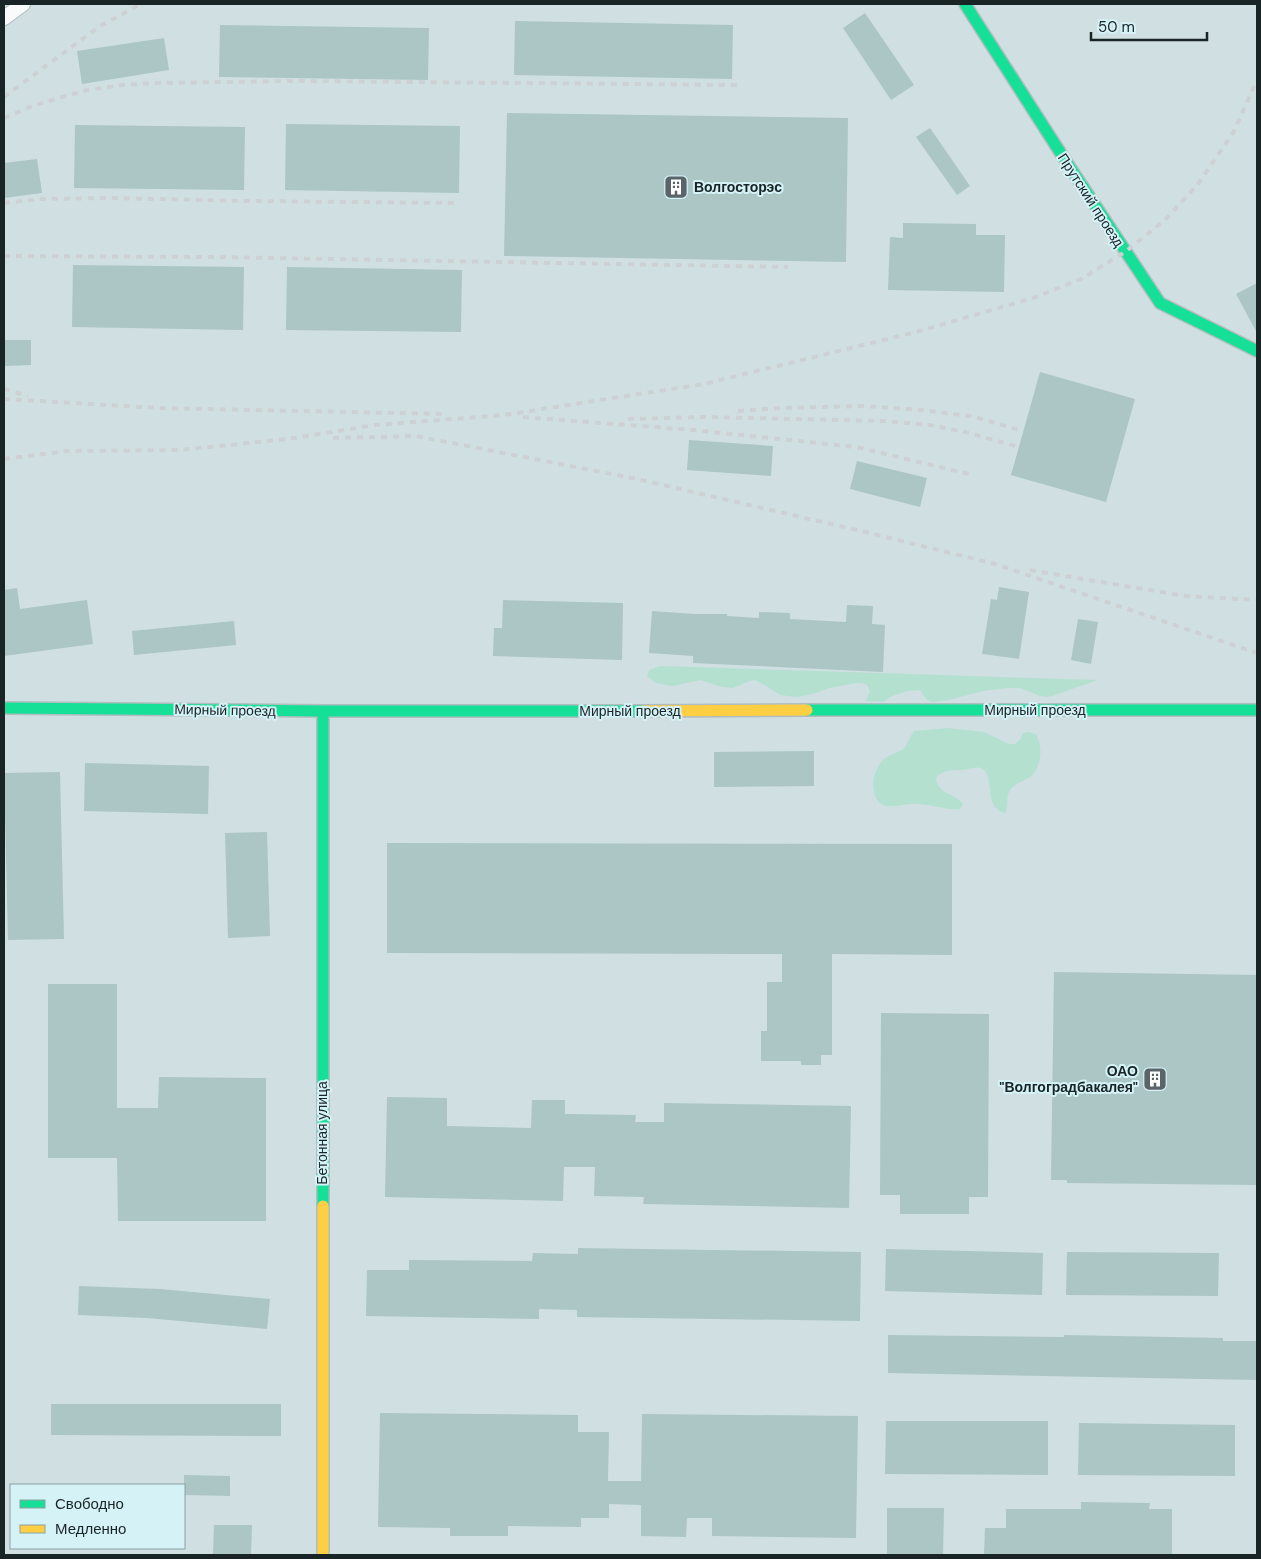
<svg xmlns="http://www.w3.org/2000/svg" width="1261" height="1559" viewBox="0 0 1261 1559" font-family="'DM Sans',sans-serif">
<style>
.green{fill:#b4e0cf}
.building{fill:#abc6c5}
.lines{fill:none;stroke-linecap:round;stroke-linejoin:round}
.street-casing{stroke:#b1bdbf;stroke-width:16}
.fast-casing{stroke:#b1bdbf;stroke-width:14}
.slow-casing{stroke:#b1bdbf;stroke-width:14}
.street{stroke:#f8fafb;stroke-width:14}
.fast{stroke:#16e098;stroke-width:11}
.slow{stroke:#ffcf43;stroke-width:11}
.rail{stroke:#cdd1d3;stroke-width:4;stroke-dasharray:6 6;stroke-linecap:butt}
.labels{text-anchor:middle;stroke-width:4;stroke-linejoin:round;paint-order:stroke}
.poi-label{font-size:14px;font-weight:bold;fill:#192426;stroke:#d5f2f7;text-anchor:start}
.street-label{font-size:14px;fill:#192426;stroke:#d5f2f7}
</style>
<rect width="100%" height="100%" fill="#d0dfe2"/>
<path class="green" d="M 660,666 L 1098,680 L 1052,696 L 1046,697 L 1040,696 L 1020,688 L 1008,688 L 983,691 L 949,700 L 932,702 L 927,700 L 920,690 L 908,691 L 892,696 L 883,702 L 866,701 L 870,691 L 867,685 L 862,683 L 856,683 L 829,688 L 813,694 L 797,697 L 780,695 L 765,685 L 755,680 L 749,681 L 733,688 L 722,687 L 700,680 L 673,686 L 656,683 L 647,676 L 649,670 Z
M 948,728 L 984,732 L 1009,744 L 1015,744 L 1020,740 L 1023,733 L 1029,732 L 1036,734 C 1043,746 1042,768 1030,777 C 1023,782 1015,783 1010,790 C 1006,796 1008,805 1006,813 C 982,810 996,774 981,768 C 974,766 967,770 961,770 C 950,770 943,770 936,778 C 938,794 954,793 963,804 L 960,809 C 946,810 933,805 919,804 C 902,802 878,816 874,791 C 872,781 874,774 879,765 C 887,753 896,755 904,748 C 908,744 910,736 914,731 Z"/>
<path class="building" d="M 865,13 L 914,85 L 891,100 L 843,28 Z
M 515,21 L 733,25 L 732,79 L 514,75 Z
M 220,25 L 429,28 L 428,80 L 219,77 Z
M 164,38 L 169,70 L 82,84 L 77,51 Z
M 507,113 L 848,118 L 846,262 L 504,256 Z
M 286,124 L 460,126 L 459,193 L 285,190 Z
M 75,125 L 245,127 L 244,190 L 74,188 Z
M 930,128 L 970,186 L 957,195 L 916,137 Z
M 37,159 L 42,193 L 4,198 L 4,163 Z
M 903,223 L 976,224 L 976,235 L 1005,235 L 1004,292 L 888,290 L 890,237 L 903,238 Z
M 73,265 L 244,267 L 243,330 L 72,327 Z
M 287,267 L 462,270 L 461,332 L 286,330 Z
M 1257,283 L 1257,333 L 1236,294 Z
M 4,340 L 31,340 L 31,365 L 4,366 Z
M 1040,372 L 1135,399 L 1106,502 L 1011,475 Z
M 689,440 L 773,446 L 771,476 L 687,470 Z
M 857,461 L 927,478 L 920,507 L 850,489 Z
M 999,587 L 1029,592 L 1019,659 L 982,654 L 991,599 L 997,600 Z
M 17,588 L 20,609 L 87,600 L 93,644 L 4,656 L 4,590 Z
M 503,600 L 623,603 L 622,660 L 493,656 L 494,628 L 502,628 Z
M 847,605 L 873,606 L 872,624 L 885,625 L 883,672 L 693,663 L 693,656 L 649,653 L 652,611 L 695,614 L 727,614 L 727,616 L 759,618 L 759,612 L 790,613 L 790,619 L 846,622 Z
M 1078,619 L 1098,622 L 1091,664 L 1071,660 Z
M 234,621 L 236,645 L 134,655 L 132,631 Z
M 814,751 L 814,786 L 714,787 L 714,752 Z
M 85,763 L 209,766 L 208,814 L 84,811 Z
M 60,772 L 64,939 L 8,940 L 4,773 Z
M 267,832 L 270,936 L 228,938 L 225,833 Z
M 387,843 L 952,844 L 952,955 L 832,954 L 832,1055 L 821,1055 L 821,1065 L 801,1065 L 801,1061 L 761,1061 L 761,1031 L 767,1031 L 767,982 L 782,982 L 782,954 L 387,953 Z
M 1054,972 L 1257,975 L 1257,1185 L 1067,1183 L 1067,1180 L 1051,1180 Z
M 48,984 L 117,984 L 117,1108 L 158,1108 L 159,1077 L 266,1078 L 266,1221 L 118,1221 L 117,1158 L 48,1158 Z
M 881,1013 L 989,1014 L 988,1197 L 969,1197 L 969,1214 L 900,1214 L 900,1195 L 880,1195 Z
M 387,1097 L 447,1098 L 447,1126 L 531,1128 L 532,1100 L 565,1100 L 565,1114 L 636,1115 L 635,1122 L 664,1122 L 664,1103 L 851,1106 L 849,1208 L 643,1204 L 644,1197 L 594,1196 L 595,1167 L 564,1167 L 563,1201 L 385,1197 Z
M 578,1248 L 861,1252 L 860,1321 L 577,1317 L 577,1310 L 539,1309 L 539,1319 L 366,1316 L 367,1270 L 409,1270 L 409,1260 L 532,1261 L 533,1253 L 578,1254 Z
M 886,1249 L 1043,1253 L 1042,1295 L 885,1291 Z
M 1067,1252 L 1219,1253 L 1218,1296 L 1066,1295 Z
M 79,1286 L 160,1289 L 270,1299 L 267,1329 L 147,1318 L 78,1315 Z
M 888,1335 L 1064,1337 L 1064,1335 L 1223,1338 L 1223,1341 L 1257,1341 L 1257,1380 L 888,1373 Z
M 51,1404 L 281,1404 L 281,1436 L 51,1435 Z
M 380,1413 L 578,1415 L 578,1432 L 609,1432 L 608,1481 L 641,1481 L 642,1414 L 858,1416 L 856,1538 L 712,1536 L 712,1518 L 687,1518 L 686,1537 L 641,1536 L 641,1505 L 609,1504 L 609,1518 L 581,1518 L 581,1527 L 508,1526 L 508,1536 L 450,1536 L 450,1528 L 378,1527 Z
M 886,1421 L 1048,1421 L 1048,1475 L 885,1474 Z
M 1079,1423 L 1235,1425 L 1235,1476 L 1078,1475 Z
M 184,1475 L 230,1476 L 230,1496 L 184,1495 Z
M 1081,1502 L 1150,1503 L 1149,1509 L 1172,1509 L 1172,1555 L 984,1555 L 985,1528 L 1006,1528 L 1006,1509 L 1081,1509 Z
M 887,1508 L 944,1508 L 943,1555 L 887,1555 Z
M 214,1525 L 252,1525 L 251,1555 L 213,1555 Z"/>
<g class="lines">
<g class="street-casing">
<path id="street" d="M 4,18 L 23,4"/>
</g>
<g class="fast-casing">
<path id="fast" d="M 965,4 L 1067,163 L 1160,303 L 1257,351
M 4,708 L 323,711 L 643,711
M 807,710 L 1257,710
M 323,711 L 323,1206"/>
</g>
<g class="slow-casing">
<path id="slow" d="M 643,711 L 807,710
M 323,1206 L 323,1555"/>
</g>
<use href="#street" class="street"/>
<use href="#fast" class="fast"/>
<use href="#slow" class="slow"/>
<path class="rail" d="M 4,97 L 100,26 L 141,4
M 4,118 L 35,105 L 87,90 L 123,85 L 157,83 L 294,81 L 741,85
M 4,203 L 40,199 L 110,198 L 248,201 L 459,203
M 4,256 L 215,257 L 788,267
M 4,389 L 28,396
M 4,399 L 159,408 L 443,414
M 738,411 L 781,408 L 864,406 L 921,410 L 971,416 L 1023,431
M 523,417 L 693,430 L 856,447 L 973,475
M 628,419 L 704,417 L 885,421 L 929,425 L 965,432 L 1019,447
M 333,438 L 416,436 L 637,479 L 874,534 L 995,564 L 1257,653
M 4,459 L 67,451 L 180,450 L 288,439 L 375,425 L 504,415 L 704,384 L 916,332 L 1033,298 L 1081,279 L 1125,252 L 1165,220 L 1198,184 L 1233,133 L 1257,80
M 1030,570 L 1185,596 L 1257,600"/>
</g>
<defs>
<g id="building-square" transform="scale(1.25)"><rect x="-9" y="-9" width="18" height="18" rx="4" fill="#596568" stroke="#d5f2f7"/><path d="M-4-6H4V6H1V3H-1V6H-4ZM-2.5-4.3h1.7v1.8h-1.7ZM.8-4.3h1.7v1.8H.8ZM-2.5-1h1.7V.8h-1.7ZM.8-1h1.7V.8H.8Z" fill="#fff"/></g>
</defs>
<g fill-rule="evenodd">
<use href="#building-square" x="676" y="187"/>
<use href="#building-square" x="1155" y="1079"/>
</g>
<g class="labels">
<g class="poi-label">
<text x="694" y="192">Волгосторэс</text>
<text x="1138" y="1076" text-anchor="end">ОАО<tspan x="1138" dy="16">"Волгоградбакалея"</tspan></text>
</g>
<g class="street-label">
<text transform="translate(1091 200) rotate(57)" y="5">Прутский проезд</text>
<text transform="translate(225 710) rotate(1)" y="5">Мирный проезд</text>
<text x="1035" y="715">Мирный проезд</text>
<text x="630" y="716">Мирный проезд</text>
<text transform="translate(322 1133) rotate(-90)" y="5">Бетонная улица</text>
</g>
</g>
<rect width="1261" height="1559" fill="none" stroke="#192426" stroke-width="10"/>
<rect x="10" y="1484" width="175" height="65" fill="#d5f2f7" stroke="#8aa0a3"/>
<rect x="20" y="1500" width="25" height="8" fill="#16e098" stroke="#8aa0a3"/>
<text x="55" y="1509" font-size="15" fill="#192426">Свободно</text>
<rect x="20" y="1525" width="25" height="8" fill="#ffcf43" stroke="#8aa0a3"/>
<text x="55" y="1534" font-size="15" fill="#192426">Медленно</text>
<path d="M1091 32v8h116v-8" fill="none" stroke="#192426" stroke-width="2.5"/>
<text x="1098" y="32" font-size="15" fill="#192426" stroke="#d5f2f7" stroke-width="4" paint-order="stroke">50 m</text>
</svg>
